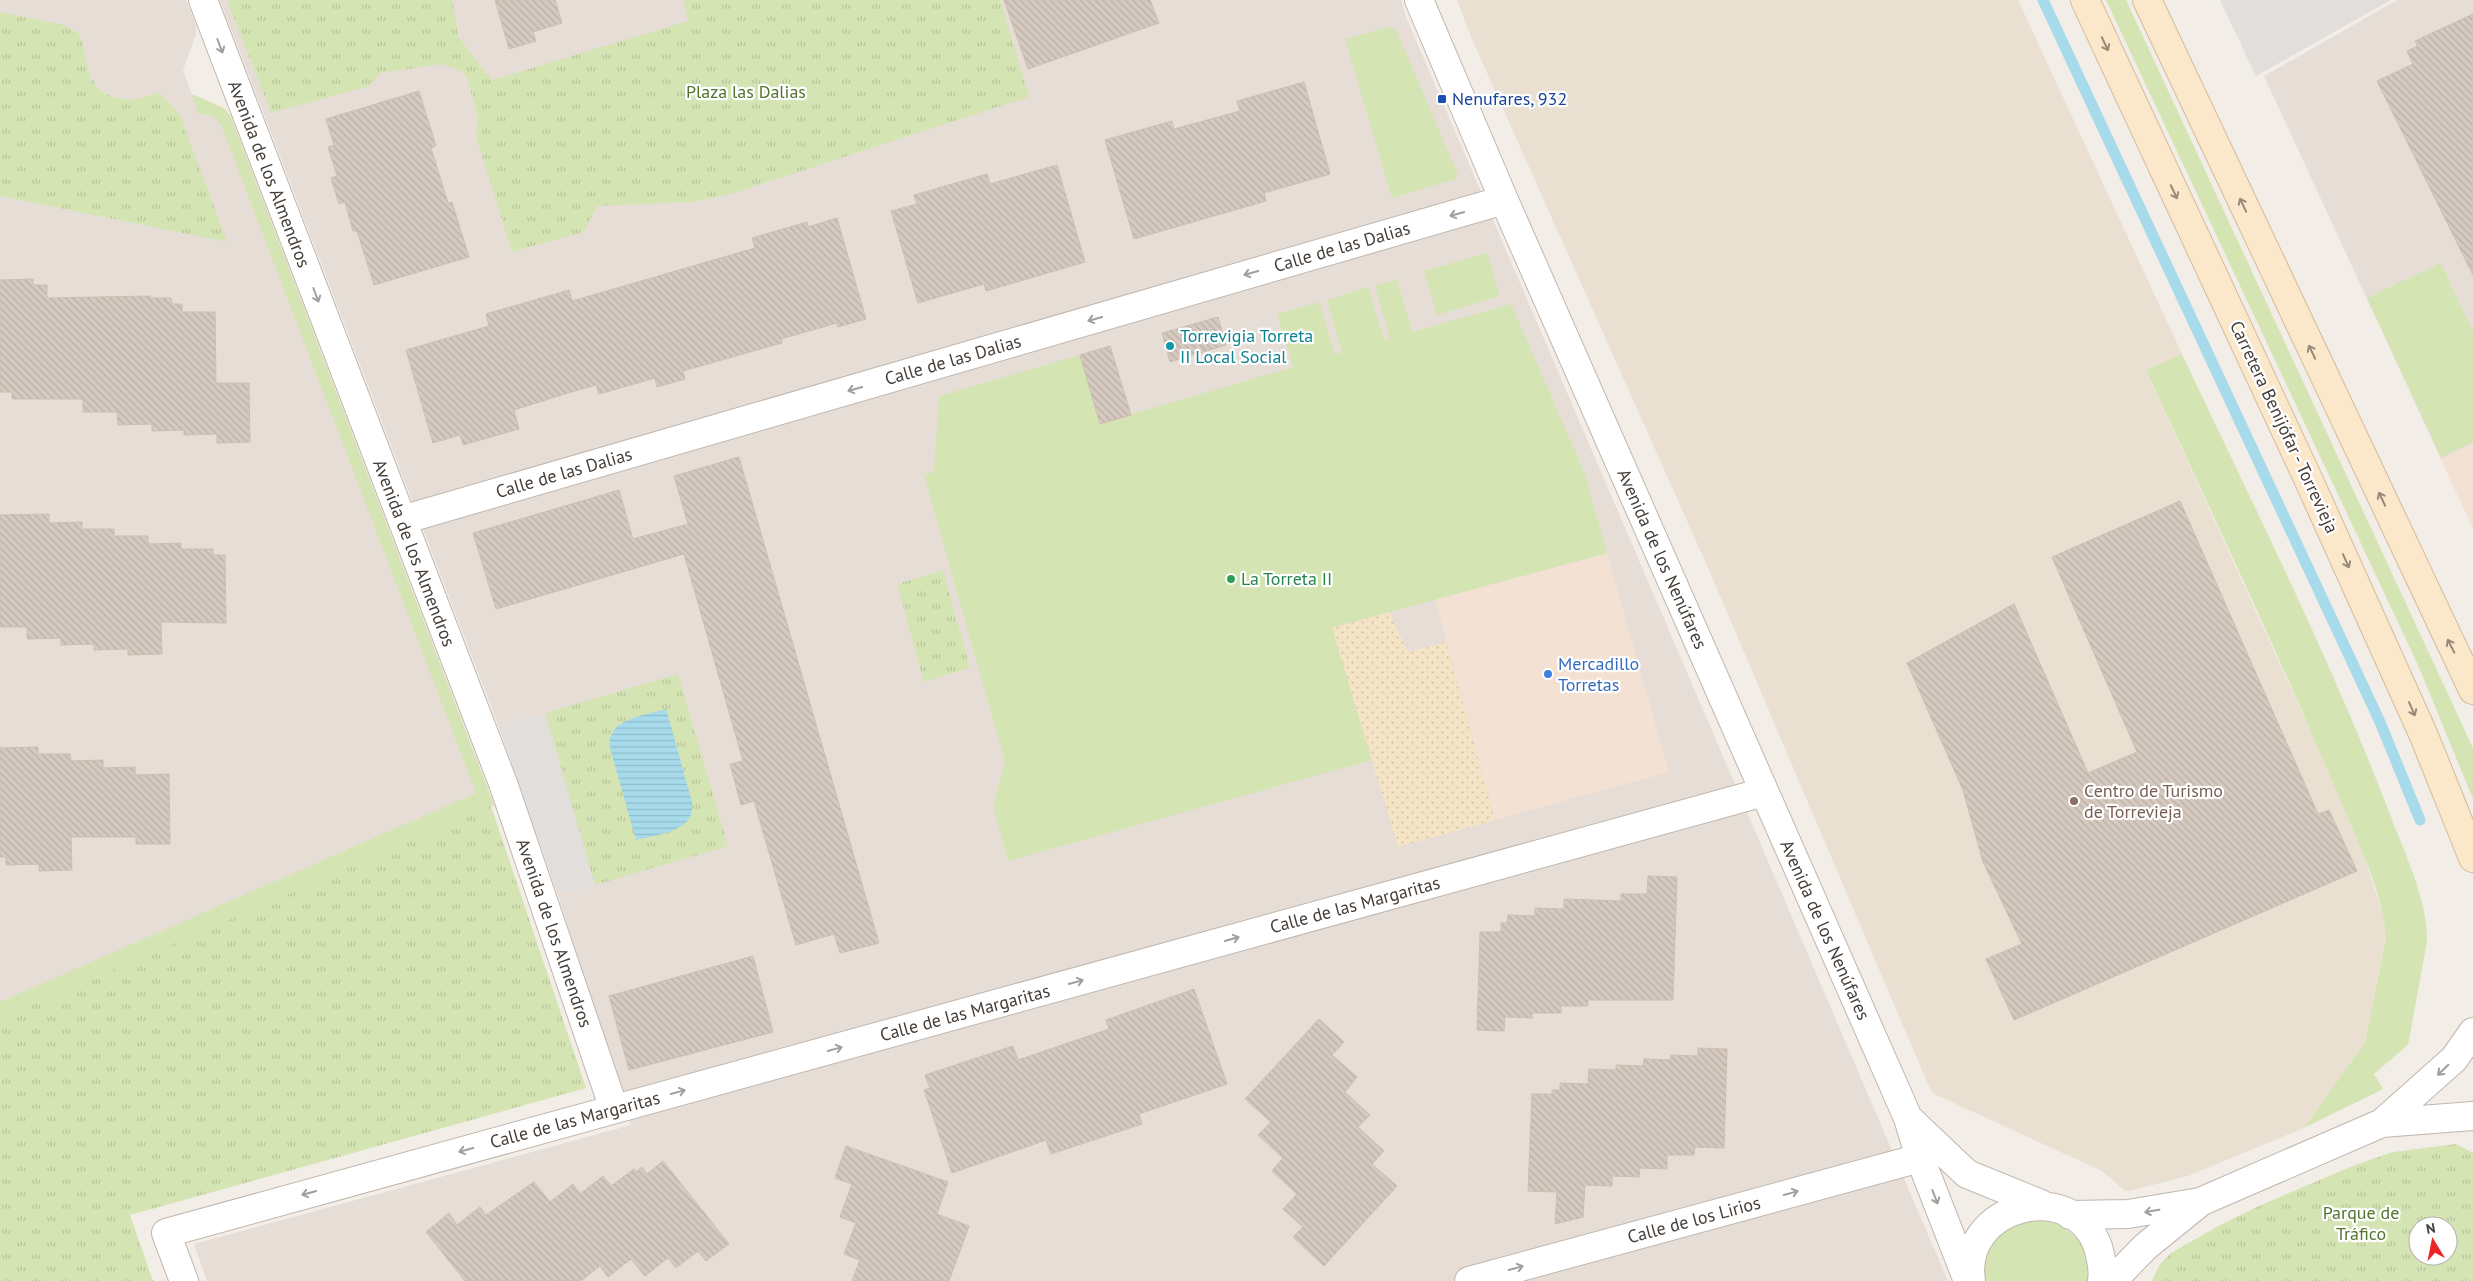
<svg xmlns="http://www.w3.org/2000/svg" width="2473" height="1281" viewBox="0 0 2473 1281" font-family="'PT Sans',sans-serif">
<style>
.residential{fill:#e6ded6}
.commercial{fill:#f3e1d4}
.education{fill:#eae0d2}
.green{fill:#d5e4b3}
.sand{fill:url(#sand-dots)}
.park{fill:url(#park-tufts);fill-rule:evenodd}
.parking{fill:#e1dedc}
.water{fill:url(#water-rules)}
.lines{fill:none;stroke-linecap:round;stroke-linejoin:round}
.stream{stroke:#a7daeb;stroke-width:11}
.building{fill:url(#building-back-hatch);stroke:#cdbeb1}
.street-casing{stroke:#c0b6ad;stroke-width:30}
.secondary-casing{stroke:#d2bb9c;stroke-width:30}
.street{stroke:#fff;stroke-width:28}
.secondary{stroke:#fbe7c9;stroke-width:28}
.oneway{stroke:#978a79}
.oneway2{stroke:#a29e9b}
.transit-dot{fill:#1a4fb4;stroke:#fff;stroke-width:2}
.culture-dot{fill:#0f9aa8;stroke:#fff;stroke-width:2}
.leisure-dot{fill:#2e9e5b;stroke:#fff;stroke-width:2}
.shop-dot{fill:#3f7fe0;stroke:#fff;stroke-width:2}
.education-dot{fill:#8d6e63;stroke:#fff;stroke-width:2}
.labels{text-anchor:middle;stroke-width:4.5;stroke-linejoin:round;paint-order:stroke}
.park-label{font-size:18px;fill:#53732e;stroke:#fff}
.transit-label{font-size:18px;fill:#164399;stroke:#fff;text-anchor:start}
.street-label{font-size:18px;fill:#453d37;stroke:#fff}
.culture-label{font-size:18px;fill:#0d838f;stroke:#fff;text-anchor:start}
.leisure-label{font-size:18px;fill:#27864d;stroke:#fff;text-anchor:start}
.shop-label{font-size:18px;fill:#366cbe;stroke:#fff;text-anchor:start}
.education-label{font-size:18px;fill:#785e54;stroke:#fff;text-anchor:start}
</style>
<defs>
<pattern id="sand-dots" width="8" height="8" patternUnits="userSpaceOnUse" patternTransform="scale(1.25)"><rect width="8" height="8" fill="#f4e3c5"/><path d="M2 2h.1M6 6h.1" fill="none" stroke="#d3c4aa" stroke-width="1.8" stroke-linecap="round"/></pattern>
<pattern id="park-tufts" width="24" height="20" patternUnits="userSpaceOnUse" patternTransform="scale(1.25)"><rect width="24" height="20" fill="#d5e4b3"/><path d="M3 7l-1-3M5 7V3M7 7l1-3M15 17l-1-3M17 17v-4M19 17l1-3" fill="none" stroke="#b8c49b"/></pattern>
<pattern id="water-rules" width="6" height="5" patternUnits="userSpaceOnUse" patternTransform="scale(1.25)"><rect width="6" height="5" fill="#a7daeb"/><path d="M0 2.5h6" fill="none" stroke="#91bcca"/></pattern>
<pattern id="building-back-hatch" width="6" height="6" patternUnits="userSpaceOnUse" patternTransform="scale(1.25)"><rect width="6" height="6" fill="#d6cac0"/><path d="M-1 5l2 2M0 0l6 6M5-1l2 2" fill="none" stroke="#b9aea6"/></pattern>
</defs>
<rect width="100%" height="100%" fill="#f2ede7"/>
<path class="residential" d="M 0,0 L 186,0 L 196,25 L 196,34 L 183,70 L 192,94 L 225,109 L 231,117 L 494,805 L 0,1019 Z
M 220,0 L 1401,0 L 1406,17 L 1948,1281 L 207,1281 L 194,1244 L 631,1125 L 558,895 L 499,727 Z
M 2397,0 L 2473,0 L 2473,444 L 2441,459 L 2264,76 Z"/>
<path class="commercial" d="M 2473,444 L 2473,529 L 2441,459 Z
M 1607,553 L 1669,772 L 1495,820 L 1435,599 Z"/>
<path class="education" d="M 1457,0 L 2018,0 L 2182,354 L 2146,371 L 2322,756 L 2361,847 L 2383,914 L 2386,934 L 2365,1042 L 2304,1128 L 2188,1176 L 2129,1191 L 2125,1191 L 2102,1171 L 1934,1094 L 1930,1089 L 1709,570 L 1471,37 Z"/>
<path class="green" d="M 2106,0 L 2126,0 L 2473,748 L 2473,799 L 2418,665 Z
M 1387,27 L 1396,30 L 1458,175 L 1456,179 L 1392,198 L 1345,39 Z
M 192,94 L 225,109 L 231,117 L 494,805 L 0,1019 L 0,1002 L 476,793 L 221,125 L 212,115 L 198,114 Z
M 1487,253 L 1500,296 L 1437,315 L 1424,271 Z
M 2441,263 L 2473,332 L 2473,442 L 2441,457 L 2367,298 Z
M 1397,279 L 1412,332 L 1511,304 L 1585,474 L 1607,553 L 1332,628 L 1372,760 L 1008,861 L 993,807 L 1005,762 L 924,475 L 934,472 L 939,396 L 1080,355 L 1101,423 L 1293,367 L 1277,314 L 1319,302 L 1335,355 L 1342,352 L 1327,300 L 1368,287 L 1384,340 L 1390,339 L 1375,286 Z
M 2182,354 C 2253,505 2329,655 2389,812 C 2403,850 2428,900 2427,941 L 2408,1045 L 2374,1074 L 2383,1089 L 2304,1128 L 2365,1042 L 2385,942 C 2390,909 2355,834 2341,802 C 2280,656 2212,514 2146,370 Z
M 2041,1219 C 2072,1227 2093,1247 2089,1281 L 1984,1281 C 1984,1241 2000,1222 2041,1219 Z"/>
<path class="sand" d="M 1389,612 L 1408,652 L 1446,642 L 1495,820 L 1398,847 L 1332,628 Z"/>
<path class="park" d="M 227,0 L 452,0 L 459,38 L 492,80 L 688,21 L 683,0 L 1000,0 L 1029,97 L 727,195 L 692,202 L 597,206 L 584,232 L 512,252 L 476,137 L 478,118 L 467,78 L 463,72 L 442,64 L 380,73 L 369,86 L 271,113 Z
M 0,12 L 64,25 L 78,33 C 86,46 85,61 90,75 C 101,102 134,105 157,92 L 161,94 L 180,115 L 227,242 L 0,196 Z
M 943,570 L 970,668 L 924,682 L 897,584 Z
M 678,674 L 728,846 L 595,885 L 545,713 Z
M 491,806 L 586,1088 L 130,1215 L 153,1281 L 0,1281 L 0,1019 Z
M 2456,1144 L 2473,1153 L 2473,1281 L 2152,1281 L 2160,1264 L 2171,1253 L 2222,1224 L 2261,1205 L 2355,1165 L 2393,1152 ZM 2418,1226 L 2448,1226 L 2448,1256 L 2418,1256 Z"/>
<path class="parking" d="M 2220,0 L 2391,0 L 2256,76 Z
M 545,713 L 595,885 L 558,895 L 499,727 Z"/>
<path class="water" d="M 666,709 L 692,802 C 696,832 658,834 636,840 L 610,748 C 606,718 644,716 666,709 Z"/>
<g class="lines">
<path class="stream" d="M 2043,0 L 2380,722 L 2420,820"/>
</g>
<path class="building" d="M 495,0 L 555,0 L 562,23 L 533,32 L 536,41 L 509,49 Z
M 1004,0 L 1150,0 L 1159,23 L 1028,69 Z
M 2473,14 L 2473,275 L 2377,81 L 2413,64 L 2407,51 L 2418,46 L 2415,41 Z
M 1304,82 L 1330,174 L 1264,193 L 1266,201 L 1134,239 L 1105,140 L 1172,121 L 1174,129 L 1240,111 L 1237,101 Z
M 419,91 L 436,146 L 431,148 L 448,203 L 452,202 L 469,257 L 374,285 L 357,231 L 353,231 L 345,202 L 339,204 L 331,178 L 337,176 L 328,147 L 334,145 L 326,119 Z
M 1057,165 L 1085,262 L 986,291 L 984,284 L 918,303 L 891,211 L 917,204 L 914,195 L 987,174 L 990,184 Z
M 837,218 L 866,319 L 838,327 L 837,323 L 781,339 L 782,343 L 683,371 L 685,379 L 657,387 L 655,378 L 599,394 L 596,385 L 568,393 L 514,410 L 519,429 L 463,445 L 460,435 L 433,443 L 406,350 L 489,326 L 486,314 L 569,290 L 572,301 L 755,248 L 752,238 L 807,222 L 808,227 Z
M 33,279 L 33,285 L 47,285 L 47,298 L 150,296 L 150,298 L 171,298 L 172,304 L 182,304 L 182,312 L 215,312 L 216,383 L 249,383 L 250,442 L 217,443 L 217,434 L 184,435 L 184,430 L 152,431 L 152,424 L 118,425 L 117,412 L 83,412 L 83,399 L 12,399 L 12,392 L 0,392 L 0,280 Z
M 1218,317 L 1226,345 L 1170,362 L 1162,333 Z
M 1110,346 L 1131,415 L 1100,424 L 1080,355 Z
M 739,457 L 879,943 L 840,953 L 834,934 L 796,945 L 754,801 L 741,805 L 730,764 L 743,761 L 684,554 L 496,609 L 473,533 L 619,490 L 633,539 L 688,524 L 674,476 Z
M 2180,501 L 2318,814 L 2329,810 L 2357,871 L 2014,1020 L 1986,959 L 2022,944 L 1983,862 L 1963,790 L 1907,663 L 2014,604 L 2088,773 L 2137,752 L 2052,557 Z
M 49,514 L 49,523 L 82,522 L 82,529 L 114,529 L 114,536 L 148,536 L 148,544 L 181,543 L 181,549 L 213,549 L 213,555 L 225,555 L 226,623 L 161,622 L 162,654 L 128,655 L 128,649 L 94,650 L 94,644 L 61,645 L 61,638 L 27,639 L 27,627 L 0,627 L 0,515 Z
M 38,747 L 38,754 L 70,754 L 71,761 L 103,760 L 103,768 L 135,767 L 135,775 L 169,774 L 170,844 L 136,844 L 136,837 L 71,837 L 72,870 L 39,871 L 39,864 L 6,865 L 6,857 L 0,857 L 0,748 Z
M 1648,876 L 1677,877 L 1673,1000 L 1588,1000 L 1588,1006 L 1561,1006 L 1561,1013 L 1532,1013 L 1532,1018 L 1505,1017 L 1504,1031 L 1477,1030 L 1480,932 L 1501,932 L 1501,923 L 1507,923 L 1508,915 L 1535,916 L 1535,908 L 1564,909 L 1564,899 L 1621,901 L 1621,894 L 1647,894 Z
M 753,956 L 773,1032 L 629,1070 L 609,996 Z
M 1194,989 L 1227,1084 L 1139,1114 L 1142,1124 L 1051,1154 L 1046,1140 L 952,1173 L 924,1090 L 930,1088 L 925,1075 L 1013,1046 L 1018,1060 L 1109,1029 L 1106,1020 Z
M 1319,1019 L 1344,1042 L 1332,1055 L 1357,1077 L 1345,1092 L 1370,1115 L 1358,1127 L 1384,1151 L 1372,1164 L 1397,1186 L 1324,1266 L 1293,1237 L 1303,1227 L 1283,1209 L 1297,1194 L 1272,1171 L 1283,1158 L 1258,1135 L 1271,1122 L 1245,1099 Z
M 1698,1048 L 1727,1049 L 1724,1148 L 1695,1147 L 1694,1155 L 1667,1155 L 1667,1169 L 1640,1168 L 1639,1177 L 1612,1176 L 1612,1186 L 1585,1185 L 1583,1217 L 1555,1224 L 1557,1192 L 1528,1191 L 1532,1094 L 1552,1094 L 1552,1090 L 1560,1090 L 1560,1083 L 1588,1084 L 1589,1069 L 1616,1070 L 1616,1065 L 1643,1066 L 1644,1059 L 1671,1060 L 1671,1055 L 1698,1056 Z
M 846,1146 L 948,1182 L 937,1214 L 969,1226 L 949,1281 L 852,1281 L 860,1260 L 844,1254 L 856,1223 L 840,1217 L 852,1184 L 835,1178 Z
M 663,1161 L 729,1244 L 706,1261 L 698,1251 L 676,1268 L 668,1258 L 645,1276 L 631,1259 L 608,1277 L 600,1266 L 581,1281 L 465,1281 L 426,1232 L 449,1213 L 457,1225 L 480,1207 L 486,1215 L 534,1182 L 550,1202 L 573,1184 L 580,1194 L 603,1176 L 611,1186 L 634,1169 L 636,1172 L 642,1167 L 647,1174 Z"/>
<g class="lines">
<g class="street-casing">
<path id="street" d="M 203,0 L 504,786 L 614,1109
M 1419,0 L 1504,200 L 1908,1118 L 1920,1158 L 1968,1281
M 402,520 L 1504,200
M 1909,1119 L 1967,1174 L 2041,1204
M 2382,1123 L 2454,1059 L 2473,1032
M 2070,1215 L 2128,1214 L 2200,1202 L 2382,1123 L 2473,1116
M 184,1281 L 166,1233 L 1764,792
M 1469,1281 L 1920,1158
M 1971,1281 C 1959,1205 2073,1176 2098,1247 C 2101,1258 2104,1270 2102,1281
M 2112,1281 L 2145,1247 L 2198,1204"/>
</g>
<g class="secondary-casing">
<path id="secondary" d="M 2085,0 L 2310,483 L 2424,736 L 2473,858
M 2147,0 L 2473,690"/>
</g>
<use href="#street" class="street"/>
<use href="#secondary" class="secondary"/>
</g>
<defs><path id="oneway-shaft" d="M-6 0H5M1.5-3L5.5 0L1.5 3" fill="none" stroke-width="1.6" stroke-linecap="round" stroke-linejoin="round" transform="scale(1.25)"/></defs>
<g class="oneway">
<use href="#oneway-shaft" transform="translate(2105 44) rotate(65)"/>
<use href="#oneway-shaft" transform="translate(2174 192) rotate(65)"/>
<use href="#oneway-shaft" transform="translate(2243 205) rotate(-115)"/>
<use href="#oneway-shaft" transform="translate(2312 352) rotate(-115)"/>
<use href="#oneway-shaft" transform="translate(2382 499) rotate(-115)"/>
<use href="#oneway-shaft" transform="translate(2346 561) rotate(66)"/>
<use href="#oneway-shaft" transform="translate(2451 646) rotate(-117)"/>
<use href="#oneway-shaft" transform="translate(2412 709) rotate(66)"/>
</g>
<g class="oneway2">
<use href="#oneway-shaft" transform="translate(220 46) rotate(69)"/>
<use href="#oneway-shaft" transform="translate(1457 214) rotate(164)"/>
<use href="#oneway-shaft" transform="translate(1251 273) rotate(164)"/>
<use href="#oneway-shaft" transform="translate(316 295) rotate(69)"/>
<use href="#oneway-shaft" transform="translate(1095 319) rotate(164)"/>
<use href="#oneway-shaft" transform="translate(855 389) rotate(164)"/>
<use href="#oneway-shaft" transform="translate(1232 939) rotate(-16)"/>
<use href="#oneway-shaft" transform="translate(1076 982) rotate(-15)"/>
<use href="#oneway-shaft" transform="translate(835 1049) rotate(-15)"/>
<use href="#oneway-shaft" transform="translate(2443 1070) rotate(136)"/>
<use href="#oneway-shaft" transform="translate(678 1092) rotate(-15)"/>
<use href="#oneway-shaft" transform="translate(466 1150) rotate(165)"/>
<use href="#oneway-shaft" transform="translate(309 1193) rotate(164)"/>
<use href="#oneway-shaft" transform="translate(1791 1193) rotate(-15)"/>
<use href="#oneway-shaft" transform="translate(1935 1197) rotate(69)"/>
<use href="#oneway-shaft" transform="translate(2152 1211) rotate(171)"/>
<use href="#oneway-shaft" transform="translate(1516 1268) rotate(-15)"/>
</g>
<rect class="transit-dot" x="1437" y="94" width="10" height="10" rx="2.5"/>
<circle class="culture-dot" cx="1170" cy="346" r="5"/>
<circle class="leisure-dot" cx="1231" cy="579" r="5"/>
<circle class="shop-dot" cx="1548" cy="674" r="5"/>
<circle class="education-dot" cx="2074" cy="801" r="5"/>
<g class="labels">
<g class="park-label">
<text x="746" y="98">Plaza las Dalias</text>
<text x="2361" y="1219">Parque de<tspan x="2361" dy="21">Tráfico</tspan></text>
</g>
<g class="transit-label">
<text x="1452" y="105">Nenufares, 932</text>
</g>
<g class="street-label">
<text transform="translate(269 174) rotate(69)" y="6">Avenida de los Almendros</text>
<text transform="translate(1342 247) rotate(-16)" y="6">Calle de las Dalias</text>
<text transform="translate(953 360) rotate(-16)" y="6">Calle de las Dalias</text>
<text transform="translate(2284 427) rotate(65)" y="6">Carretera Benijófar - Torrevieja</text>
<text transform="translate(564 473) rotate(-16)" y="6">Calle de las Dalias</text>
<text transform="translate(414 553) rotate(69)" y="6">Avenida de los Almendros</text>
<text transform="translate(1662 559) rotate(66)" y="6">Avenida de los Nenúfares</text>
<text transform="translate(1355 905) rotate(-15)" y="6">Calle de las Margaritas</text>
<text transform="translate(1825 930) rotate(66)" y="6">Avenida de los Nenúfares</text>
<text transform="translate(554 933) rotate(71)" y="6">Avenida de los Almendros</text>
<text transform="translate(965 1013) rotate(-15)" y="6">Calle de las Margaritas</text>
<text transform="translate(575 1120) rotate(-15)" y="6">Calle de las Margaritas</text>
<text transform="translate(1694 1220) rotate(-15)" y="6">Calle de los Lirios</text>
</g>
<g class="culture-label">
<text x="1180" y="342">Torrevigia Torreta<tspan x="1180" dy="21">II Local Social</tspan></text>
</g>
<g class="leisure-label">
<text x="1241" y="585">La Torreta II</text>
</g>
<g class="shop-label">
<text x="1558" y="670">Mercadillo<tspan x="1558" dy="21">Torretas</tspan></text>
</g>
<g class="education-label">
<text x="2084" y="797">Centro de Turismo<tspan x="2084" dy="21">de Torrevieja</tspan></text>
</g>
</g>
<g transform="translate(2433 1241) rotate(350)"><circle r="24" fill="#ffffff" stroke="#b5b1af"/>
<path d="M0-4L9 19L0 12L-9 19Z" fill="#eb2526"/>
<text y="-8" font-size="14" font-weight="bold" text-anchor="middle" fill="#453d37">N</text>
</g>
</svg>
